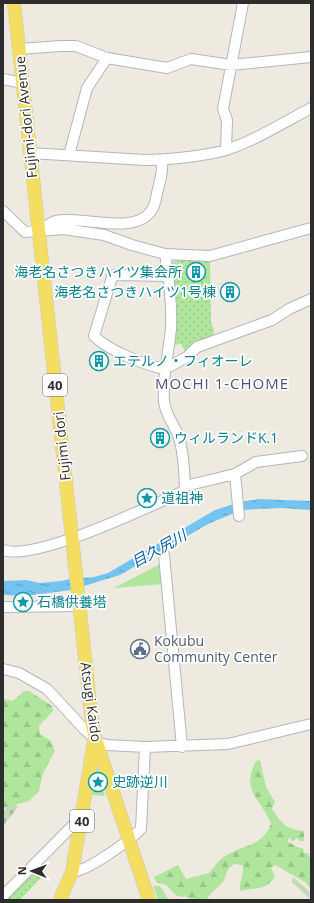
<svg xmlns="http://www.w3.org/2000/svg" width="314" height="903" viewBox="0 0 314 903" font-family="'Open Sans','Noto Sans JP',sans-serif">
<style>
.grass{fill:#afe59c}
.forest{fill:url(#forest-firs)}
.cemetery{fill:url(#cemetery-stones)}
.park{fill:url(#park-dots)}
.water{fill:url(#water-ripples)}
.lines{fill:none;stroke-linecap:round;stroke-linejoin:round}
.minor-casing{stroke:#b3b5c1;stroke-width:12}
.major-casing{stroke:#c8c8c8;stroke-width:14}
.minor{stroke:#fff;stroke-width:10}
.major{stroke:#f3de61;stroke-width:13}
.labels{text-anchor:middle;stroke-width:3.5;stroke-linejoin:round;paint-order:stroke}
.shield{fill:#fff;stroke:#6c6c6c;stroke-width:1}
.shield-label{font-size:13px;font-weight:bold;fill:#2d2d2d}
.street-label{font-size:14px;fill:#2d2d2d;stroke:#fff}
.culture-label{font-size:14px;fill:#0d838f;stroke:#fff;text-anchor:start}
.service-label{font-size:14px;fill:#4e5e75;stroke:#fff;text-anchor:start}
.neighbourhood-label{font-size:15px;letter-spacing:1px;fill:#4c5180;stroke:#fff}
.water-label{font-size:15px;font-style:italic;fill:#0c61a3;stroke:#fff}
</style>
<defs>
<pattern id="forest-firs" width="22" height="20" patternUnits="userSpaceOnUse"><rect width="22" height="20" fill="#afe59c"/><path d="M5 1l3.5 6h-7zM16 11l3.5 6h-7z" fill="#97c587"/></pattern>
<pattern id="cemetery-stones" width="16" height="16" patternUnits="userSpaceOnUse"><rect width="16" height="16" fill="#c4d9b7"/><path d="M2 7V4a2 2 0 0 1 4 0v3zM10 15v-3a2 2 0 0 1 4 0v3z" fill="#a9bb9e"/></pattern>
<pattern id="park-dots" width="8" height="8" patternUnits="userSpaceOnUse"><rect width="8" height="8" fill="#afe59c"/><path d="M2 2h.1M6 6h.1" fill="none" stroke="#97c587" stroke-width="1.8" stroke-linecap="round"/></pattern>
<pattern id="water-ripples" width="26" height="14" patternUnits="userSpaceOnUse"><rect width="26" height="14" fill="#73c4f1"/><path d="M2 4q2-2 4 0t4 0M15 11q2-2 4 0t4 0" fill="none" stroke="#5fa0c4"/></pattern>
</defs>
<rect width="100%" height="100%" fill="#efeae0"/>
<path class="grass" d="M 162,563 L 163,584 L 114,588 Z
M 97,766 L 105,796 L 92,795 Z
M 153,886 L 160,886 L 169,900 L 158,900 Z"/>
<path class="forest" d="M 24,691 L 29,691 L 52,706 L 53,711 L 39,726 L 40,734 L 51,741 L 55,751 L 43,773 L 39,791 L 29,801 L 3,808 L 3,699 L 13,701 Z
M 260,760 L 266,787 L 275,802 L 272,809 C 283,824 284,829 304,831 L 304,841 L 300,841 L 297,838 L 292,842 L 290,837 L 287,841 L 297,847 L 304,849 L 303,853 L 308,853 L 311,860 L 311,889 L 305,882 L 275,865 L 271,868 L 275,876 C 268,890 255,888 240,891 C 239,882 244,875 243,865 L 234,864 C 224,870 228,876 222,883 C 217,889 210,892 207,900 L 191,900 L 187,897 L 177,896 L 166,885 L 156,882 L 154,877 L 178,865 L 186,879 L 209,873 C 213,869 217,862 221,859 C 240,844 261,849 271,824 C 261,798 240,792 256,761 Z"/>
<path class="cemetery" d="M 14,804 L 18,807 L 4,825 L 3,812 L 8,806 Z
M 293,877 L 310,892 L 309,898 L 292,882 Z"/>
<path class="park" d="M 178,259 L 207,260 L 210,262 L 210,267 L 211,322 L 214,330 L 213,336 L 197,342 L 185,352 L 181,344 L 175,345 L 173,338 L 171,264 Z
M 33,871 L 42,877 L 20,900 L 4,900 Z"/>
<path class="water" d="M 259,499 L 311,501 L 311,510 L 281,508 L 241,510 L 208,524 L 120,575 L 71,590 L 26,596 L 3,595 L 3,581 L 26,580 L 40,583 L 61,581 L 70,579 L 94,577 L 108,573 L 215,510 L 240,502 Z"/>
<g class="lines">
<g class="minor-casing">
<path id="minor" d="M 19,49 L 61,46 L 76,46 L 107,58 L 167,68 L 191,59 L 231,65 L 311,57
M 3,79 L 23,83
M 226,150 L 227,120 L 223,109 L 243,3
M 30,153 L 145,160 C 166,160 206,156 226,150 C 256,140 283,123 311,108
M 69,155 L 87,88 L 107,58
M 3,211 L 25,232 L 64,229 L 104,235 L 132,245 L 165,254 L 210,256 L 311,228
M 40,230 C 45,227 51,222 56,221 C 82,215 134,236 151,211 C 155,206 156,199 157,193 C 160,182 163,172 162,160
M 165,254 C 169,278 172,304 171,328 C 169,352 162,377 164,401 C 165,415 175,425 179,438 C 184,453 184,471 185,486
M 169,276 L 115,275 L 112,277 L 94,336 C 109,351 145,365 165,369 L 187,357 L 197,347 L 272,320 L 289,309 L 311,299
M 235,474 L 239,516
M 3,550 C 35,562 150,506 184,491 L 185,486 L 235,474 L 256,462 L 302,456
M 164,555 L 182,747
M 3,607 L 80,606
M 3,669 L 19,673 L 47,689 L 85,730 L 100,743 L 107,745 L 145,747 L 228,744 L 311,724
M 72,872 C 88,871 129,841 141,829 L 145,747
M 3,896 L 82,816"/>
</g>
<g class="major-casing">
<path id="major" d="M 14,3 L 92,722 L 95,738 L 149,900
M 60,900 L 72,872 L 94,742"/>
</g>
<use href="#minor" class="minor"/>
<use href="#major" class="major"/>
</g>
<defs>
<g id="building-ring" transform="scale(1)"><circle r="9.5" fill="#fff" stroke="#0f9aa8" stroke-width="1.5"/><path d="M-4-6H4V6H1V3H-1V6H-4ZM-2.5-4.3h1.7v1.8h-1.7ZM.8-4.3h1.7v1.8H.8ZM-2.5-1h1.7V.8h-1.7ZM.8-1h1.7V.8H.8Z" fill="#0f9aa8"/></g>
<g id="sight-ring" transform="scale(1)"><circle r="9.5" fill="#fff" stroke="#0f9aa8" stroke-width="1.5"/><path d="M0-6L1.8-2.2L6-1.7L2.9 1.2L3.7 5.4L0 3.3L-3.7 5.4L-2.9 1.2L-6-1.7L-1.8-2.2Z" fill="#0f9aa8"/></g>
<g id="civic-ring" transform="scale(1)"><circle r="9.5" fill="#fff" stroke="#5c6f8a" stroke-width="1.5"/><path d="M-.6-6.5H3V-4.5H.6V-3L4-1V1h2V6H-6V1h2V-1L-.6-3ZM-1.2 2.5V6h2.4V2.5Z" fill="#5c6f8a"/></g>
</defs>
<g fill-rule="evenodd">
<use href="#building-ring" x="196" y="272"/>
<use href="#building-ring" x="230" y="292"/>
<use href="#building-ring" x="99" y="361"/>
<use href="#building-ring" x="160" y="438"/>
<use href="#sight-ring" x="147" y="498"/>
<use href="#sight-ring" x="23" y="602"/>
<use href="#civic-ring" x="140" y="649"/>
<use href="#sight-ring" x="98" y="782"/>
</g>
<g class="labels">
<g class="shield">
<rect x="43" y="374" width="24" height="22" rx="3"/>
<rect x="70" y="810" width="24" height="22" rx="3"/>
</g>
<g class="shield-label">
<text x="55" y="390">40</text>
<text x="82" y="826">40</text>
</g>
<g class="street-label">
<text transform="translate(26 117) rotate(-96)" y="5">Fujimi-dori Avenue</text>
<text transform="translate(62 446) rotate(-96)" y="5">Fujimi dori</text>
<text transform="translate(91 702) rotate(82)" y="5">Atsugi Kaido</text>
</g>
<g class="culture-label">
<text x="182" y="277" text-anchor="end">海老名さつきハイツ集会所</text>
<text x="216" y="297" text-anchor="end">海老名さつきハイツ1号棟</text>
<text x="113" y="366">エテルノ・フィオーレ</text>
<text x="174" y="443">ウィルランドK.1</text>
<text x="161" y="503">道祖神</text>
<text x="37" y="607">石橋供養塔</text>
<text x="112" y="787">史跡逆川</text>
</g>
<g class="service-label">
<text x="154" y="646">Kokubu<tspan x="154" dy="16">Community Center</tspan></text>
</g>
<g class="neighbourhood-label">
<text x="222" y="389">MOCHI 1-CHOME</text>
</g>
<g class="water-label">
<text transform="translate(159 549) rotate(-29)" y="5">目久尻川</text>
</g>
</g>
<rect width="314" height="903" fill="none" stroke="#2d2d2d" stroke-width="8"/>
<g transform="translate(32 871) rotate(271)" stroke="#ffffff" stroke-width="3" paint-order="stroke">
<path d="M0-3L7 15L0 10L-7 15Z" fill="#2d2d2d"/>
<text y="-6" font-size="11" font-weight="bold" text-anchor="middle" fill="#2d2d2d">N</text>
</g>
</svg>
